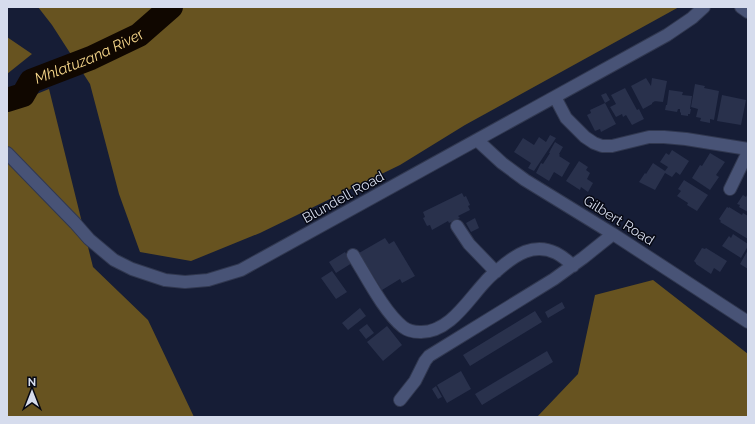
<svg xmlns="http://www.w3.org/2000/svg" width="755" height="424" viewBox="0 0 755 424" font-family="Raleway,sans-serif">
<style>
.forest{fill:#675320}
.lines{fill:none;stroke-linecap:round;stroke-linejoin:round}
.river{stroke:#100700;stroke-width:24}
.building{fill:#29314c}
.minor-casing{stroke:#313850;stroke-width:14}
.minor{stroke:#485376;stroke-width:12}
.labels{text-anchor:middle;stroke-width:3;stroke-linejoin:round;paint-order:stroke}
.street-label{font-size:14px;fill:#d6dced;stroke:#060813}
.water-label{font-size:15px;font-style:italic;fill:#f7d78a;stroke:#060813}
</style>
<rect width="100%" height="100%" fill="#161d36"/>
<path class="forest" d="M 38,7 L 679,7 L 465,125 L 400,165 L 260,233 L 191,261 L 140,252 L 119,194 L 90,84 L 52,25 Z
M 7,37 L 32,54 L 7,74 Z
M 49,89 L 93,267 L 148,320 L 194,417 L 7,417 L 7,106 Z
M 653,280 L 748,354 L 748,417 L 537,417 L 578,374 L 595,295 Z"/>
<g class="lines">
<path class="river" id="s1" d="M 7,100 L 23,95 L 31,81 L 91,58 L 139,35 L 171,7"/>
</g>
<path class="building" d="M 646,78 L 651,86 L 652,78 L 667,81 L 663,102 L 654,101 L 655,101 L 652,103 L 652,104 L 643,109 L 631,86 Z
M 695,84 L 705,86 L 704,88 L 719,91 L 714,120 L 710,119 L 710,123 L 700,121 L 701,118 L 696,117 L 698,109 L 691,107 Z
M 625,88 L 637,110 L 639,109 L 644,119 L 632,125 L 626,115 L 623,117 L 622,114 L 616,117 L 610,107 L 616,104 L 611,95 Z
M 669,90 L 683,92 L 682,95 L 692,96 L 690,109 L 691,109 L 690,114 L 688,114 L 688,116 L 681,115 L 681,113 L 680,112 L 680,109 L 678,109 L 677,112 L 665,110 L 666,105 L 667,105 Z
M 606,93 L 610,100 L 605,103 L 616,124 L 601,132 L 600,129 L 595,131 L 587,115 L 591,113 L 590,110 L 605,103 L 601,95 Z
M 722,95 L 746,100 L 741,125 L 717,121 Z
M 550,135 L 556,138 L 534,171 L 528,168 L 531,163 L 514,152 L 523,138 L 534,145 L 539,137 L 546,142 Z
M 555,142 L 563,147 L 559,154 L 560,155 L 559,156 L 570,163 L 562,177 L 554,172 L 549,181 L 536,173 L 541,163 L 543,164 L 550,153 L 549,153 L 551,149 Z
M 672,150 L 689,161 L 680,175 L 676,172 L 672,177 L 665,173 L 655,190 L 639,182 L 645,173 L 646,174 L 653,163 L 665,171 L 668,167 L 660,162 L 666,153 L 669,155 Z
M 710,153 L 725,162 L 716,175 L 719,177 L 710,190 L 692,178 L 700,165 L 702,166 Z
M 579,161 L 588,167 L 586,170 L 590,173 L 587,179 L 593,183 L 588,192 L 581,187 L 580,190 L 566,181 Z
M 684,180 L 708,195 L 697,211 L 687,205 L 688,203 L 677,196 L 681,191 L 678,189 Z
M 462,193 L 464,197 L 466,196 L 470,205 L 468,206 L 470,210 L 458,216 L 460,218 L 449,223 L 448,221 L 432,230 L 430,225 L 427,226 L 423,218 L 425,217 L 423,212 Z
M 748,193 L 748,212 L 739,207 L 740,205 L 737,204 L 743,195 L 746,197 Z
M 727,207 L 729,208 L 729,207 L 742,215 L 743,213 L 748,216 L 748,239 L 720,222 L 721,221 L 719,219 Z
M 475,218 L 479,228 L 471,232 L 466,223 Z
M 733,234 L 748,244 L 748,246 L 741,258 L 722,246 L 729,236 L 731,238 Z
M 385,238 L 389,244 L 394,241 L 415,276 L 402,283 L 400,279 L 382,290 L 359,253 Z
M 702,248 L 705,249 L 706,248 L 727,261 L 720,272 L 714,268 L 711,274 L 696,264 L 696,263 L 694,261 Z
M 748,250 L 748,269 L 740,264 Z
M 345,252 L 352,263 L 336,273 L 329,262 Z
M 332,271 L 347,292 L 336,299 L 321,278 Z
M 562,302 L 565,308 L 548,318 L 545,312 Z
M 360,308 L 366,316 L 348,330 L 342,323 Z
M 535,311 L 542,322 L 470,366 L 463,355 Z
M 367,324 L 374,333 L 366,339 L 359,330 Z
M 387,326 L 402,345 L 383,361 L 367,342 Z
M 547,351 L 553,362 L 482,405 L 475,394 Z
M 461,371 L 471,389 L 447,403 L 437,385 Z
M 436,386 L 442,397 L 438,399 L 432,389 Z"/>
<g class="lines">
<g class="minor-casing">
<path id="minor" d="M 741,7 L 748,12
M 555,97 L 566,118 L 585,137 L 594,143 L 602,146 L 612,146 L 649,137 L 664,137 L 686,139 L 748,149
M 477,140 L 502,163 L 525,180 L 613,234 L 748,322
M 7,153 L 75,223 L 89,239 L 114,260 L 132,269 L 165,280 L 185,282 L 208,280 L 241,270 L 667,35 L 692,18 L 704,7
M 730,189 L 748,152
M 457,226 L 469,244 L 496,272
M 353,255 C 366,276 384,312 403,327 C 408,331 414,332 420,332 C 449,333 468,300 485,282 C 489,277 494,273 499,269 C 515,255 534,242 556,253 C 562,256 568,261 573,266
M 400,400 L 415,381 L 425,361 L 429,356 L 554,279 L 583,258 L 613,234"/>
</g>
<use href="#minor" class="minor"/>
</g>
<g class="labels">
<g class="street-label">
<text transform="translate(343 197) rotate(-29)" y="5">Blundell Road</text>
<text transform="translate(619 220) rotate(32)" y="5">Gilbert Road</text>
</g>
<g class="water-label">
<text dy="5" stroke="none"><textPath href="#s1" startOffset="96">Mhlatuzana River</textPath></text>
</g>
</g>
<rect width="755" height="424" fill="none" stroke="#d6dced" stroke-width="16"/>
<g transform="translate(32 392)" stroke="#060813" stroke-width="3" paint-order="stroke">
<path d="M0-3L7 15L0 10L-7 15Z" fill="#d6dced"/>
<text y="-6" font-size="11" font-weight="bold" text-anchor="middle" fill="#d6dced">N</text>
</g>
</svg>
